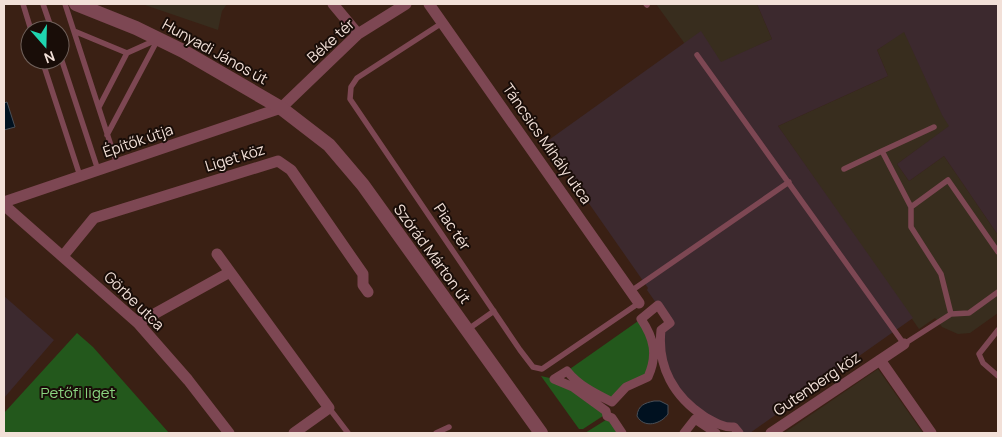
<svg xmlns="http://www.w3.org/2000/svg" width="1002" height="437" viewBox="0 0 1002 437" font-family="Manrope,sans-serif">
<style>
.industrial{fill:#382d1e}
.education{fill:#3c292e}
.green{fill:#23581c}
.water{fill:#001120;stroke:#494f57}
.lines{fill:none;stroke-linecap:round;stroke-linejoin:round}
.service{stroke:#7d4753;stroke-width:5.5}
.pedestrian{stroke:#7d4753;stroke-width:9}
.minor{stroke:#7d4753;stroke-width:11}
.tertiary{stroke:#7d4753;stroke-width:14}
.labels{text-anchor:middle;stroke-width:4;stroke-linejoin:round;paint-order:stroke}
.street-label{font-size:15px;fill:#f2e0d8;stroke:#190d08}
.park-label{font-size:15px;fill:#8ad480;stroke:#190d08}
</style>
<rect width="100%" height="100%" fill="#3a2014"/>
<path class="industrial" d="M 142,4 L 227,4 L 222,11 L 218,30 Z
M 656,4 L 757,4 L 772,39 L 721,63 L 701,32 L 685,44 Z
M 904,31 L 942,114 L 950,126 L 897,164 L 909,181 L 944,156 L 998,235 L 998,313 L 970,333 L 958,334 L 942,327 L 935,318 L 919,329 L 778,126 L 888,76 L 877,50 Z
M 878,369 L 923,433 L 784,433 Z"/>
<path class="education" d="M 757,4 L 998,4 L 998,235 L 944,156 L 909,181 L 897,164 L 949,126 L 942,115 L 904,32 L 877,50 L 888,76 L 778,126 L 913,318 L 750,433 L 739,433 L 722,426 L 678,392 L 659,343 L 670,323 L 647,290 L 648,288 L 546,142 L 701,31 L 721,62 L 772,39 Z
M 4,296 L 54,340 L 4,398 Z"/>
<path class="green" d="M 641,319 L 648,328 L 652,368 L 612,402 L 567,371 Z
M 77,333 L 93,347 L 169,433 L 4,433 L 4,413 Z
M 541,376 L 554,379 L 606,414 L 583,429 L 579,429 Z
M 609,418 L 622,433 L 585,433 Z"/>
<path class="water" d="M 7,102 L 15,127 L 4,130 L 4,103 Z
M 654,401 L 660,401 L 668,405 L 668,414 C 661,424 644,429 637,416 C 638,405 645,403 654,401 Z"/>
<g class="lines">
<path class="service" d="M 23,4 L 31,30
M 43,4 L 52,30
M 65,4 L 117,164
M 646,4 L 647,5
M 442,23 L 357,78 L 351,87 L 350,99 L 520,350 L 533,367 L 542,369 L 639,303
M 74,31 L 127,53
M 60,55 L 98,170
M 697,55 L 904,344 L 951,314 L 969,313 L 998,292
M 42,60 L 80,176
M 99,107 L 127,53 L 156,40
M 107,135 L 158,39
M 844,169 L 882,151
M 911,207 L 882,151 L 934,127
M 631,291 L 789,182
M 951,314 L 941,274 L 911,227 L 911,207 L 948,180 L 998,252
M 467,330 L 494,311
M 998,330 L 979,354 L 983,363 L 998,376
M 329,408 L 348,433
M 436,433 L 449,427"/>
<path class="pedestrian" d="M 622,433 L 612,418 L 607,416 L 606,411 L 573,387 L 554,379 L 567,371 C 579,386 596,394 612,402 L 626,387 L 648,377 C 658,355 654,338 641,319 L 658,305 L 670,323 L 661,330 C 657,367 674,397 705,417 C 714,422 724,428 734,427 L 739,433
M 684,433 L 695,419 L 716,433"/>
<path class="minor" d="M 333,4 L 358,34
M 429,4 L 639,303
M 4,202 L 281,108 L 358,34 L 406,4
M 4,205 L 138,323 L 188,380 L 229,433
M 217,254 L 329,408 L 294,433
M 63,256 L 94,218 L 278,161 L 291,170 L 363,274 L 363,285 L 368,292
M 138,323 L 230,272
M 880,360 L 931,433
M 771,433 L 904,344"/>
<path class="tertiary" d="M 76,4 L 136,28 L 183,51 L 281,108 L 329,145 L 363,185 L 541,433"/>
</g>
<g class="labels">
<g class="street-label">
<text transform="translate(331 41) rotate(-42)" y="5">Béke tér</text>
<text transform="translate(215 52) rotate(29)" y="5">Hunyadi János út</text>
<text transform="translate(138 141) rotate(-19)" y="5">Építők útja</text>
<text transform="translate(547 144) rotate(55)" y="5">Táncsics Mihály utca</text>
<text transform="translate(235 158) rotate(-17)" y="5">Liget köz</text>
<text transform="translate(452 227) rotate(56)" y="5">Piac tér</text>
<text transform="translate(432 254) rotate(54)" y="5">Szórád Márton út</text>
<text transform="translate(134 301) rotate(44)" y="5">Görbe utca</text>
<text transform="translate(817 384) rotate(-34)" y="5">Gutenberg köz</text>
</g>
<g class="park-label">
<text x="78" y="398">Petőfi liget</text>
</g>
</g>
<rect width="1002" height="437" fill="none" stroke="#f2e0d8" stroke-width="10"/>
<g transform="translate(45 45) rotate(160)"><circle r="24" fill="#190d08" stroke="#70615b"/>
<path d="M0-4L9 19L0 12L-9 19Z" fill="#1fd5b0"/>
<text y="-8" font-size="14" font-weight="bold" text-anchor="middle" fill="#f2e0d8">N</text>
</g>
</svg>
